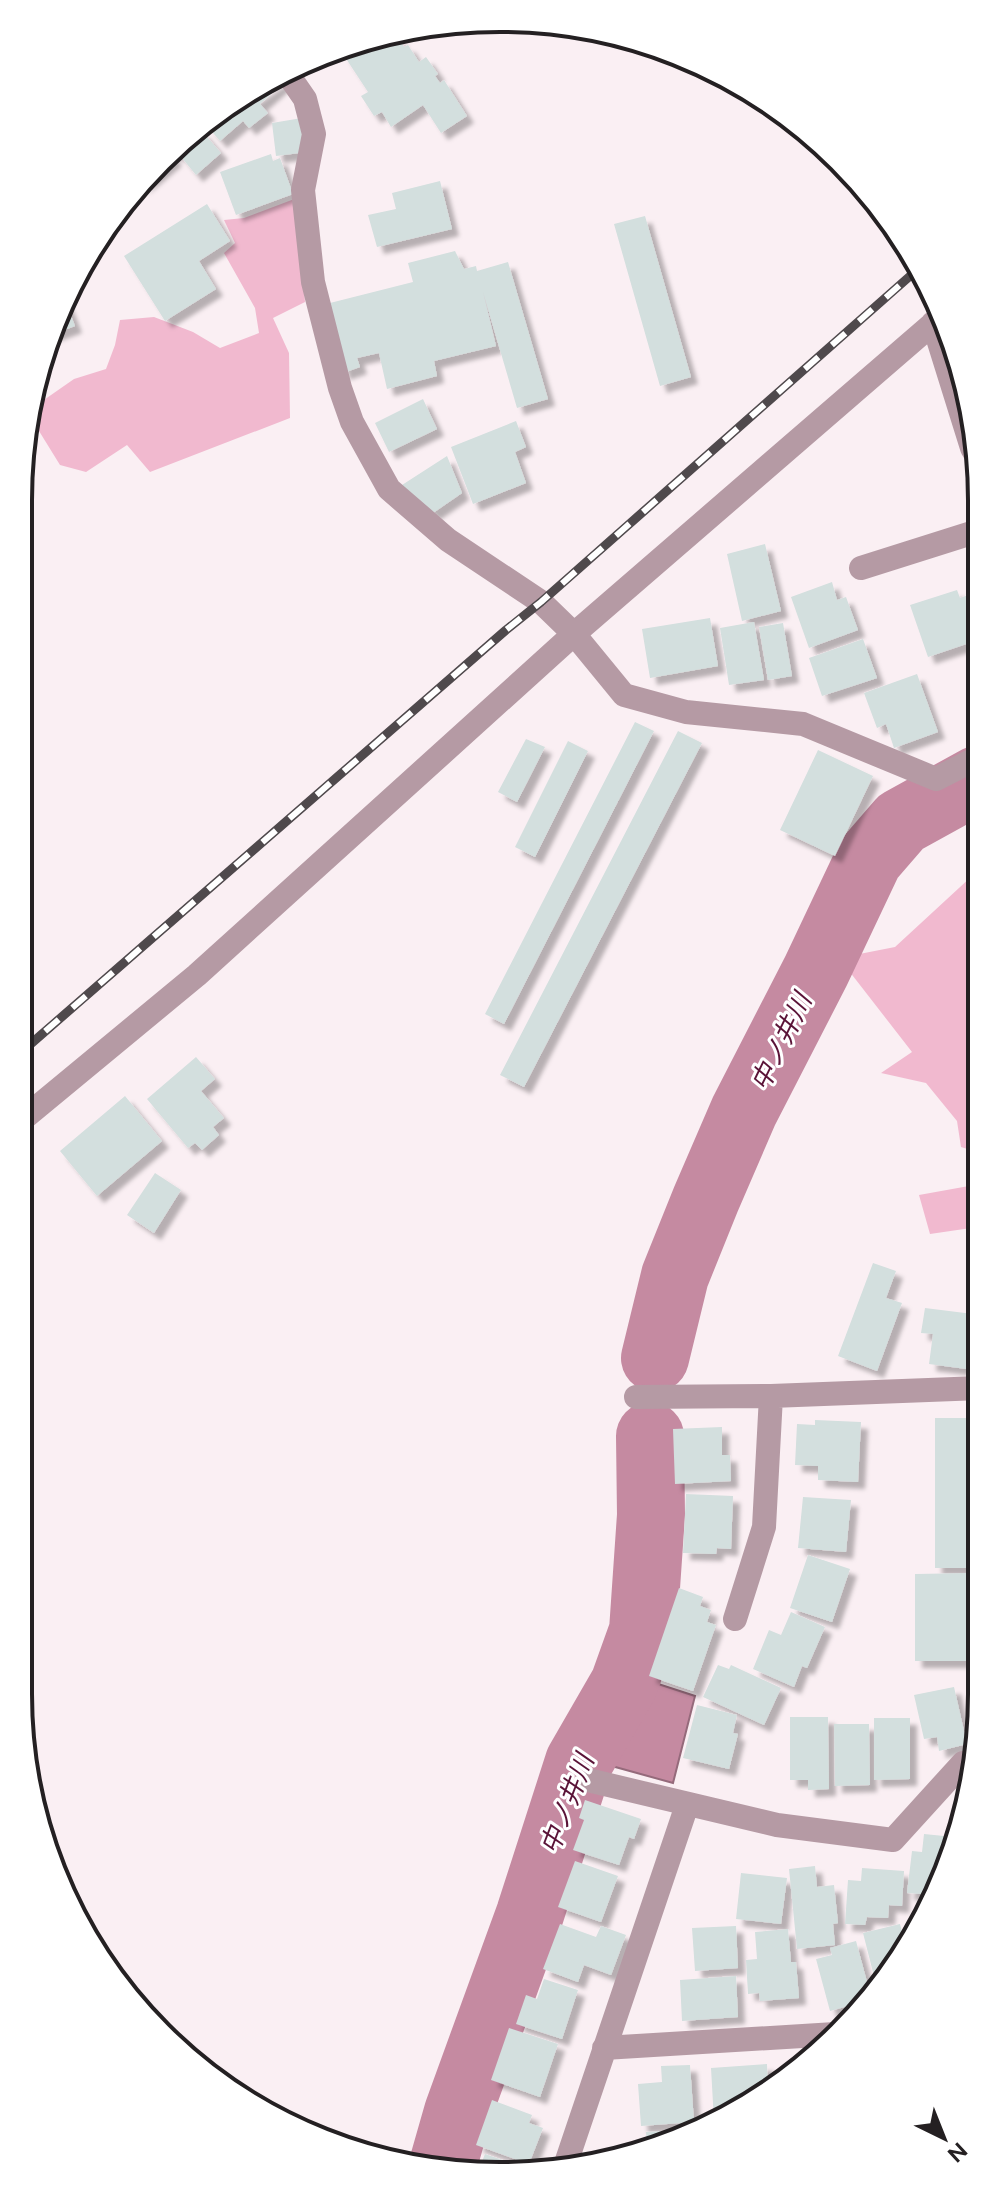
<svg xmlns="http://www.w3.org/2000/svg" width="1000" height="2194" viewBox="0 0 1000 2194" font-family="Figtree,'Noto Sans JP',sans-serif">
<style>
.green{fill:#f1b9cf}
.water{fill:#c58aa1;stroke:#956a7b;stroke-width:2}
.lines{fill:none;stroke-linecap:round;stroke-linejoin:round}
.river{stroke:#c58aa1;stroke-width:68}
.building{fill:#d3dfde;filter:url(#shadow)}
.minor{stroke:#b59aa4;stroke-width:24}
.rail-casing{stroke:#4f494c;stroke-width:9}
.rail{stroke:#fff;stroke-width:6;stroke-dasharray:18;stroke-linecap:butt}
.labels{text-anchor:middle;stroke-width:6;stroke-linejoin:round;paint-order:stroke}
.water-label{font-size:26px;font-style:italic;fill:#5a1337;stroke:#fff}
.rim{fill:none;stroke:#242022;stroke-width:4}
</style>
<defs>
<filter id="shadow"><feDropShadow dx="7" dy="7" stdDeviation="2" flood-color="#0004"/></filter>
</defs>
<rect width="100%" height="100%" fill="#faeff3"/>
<path class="green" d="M 297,198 L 305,302 L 273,318 L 289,353 L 290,418 L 150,472 L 127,445 L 86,472 L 60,465 L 39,431 L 41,402 L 74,379 L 106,369 L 115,345 L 120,320 L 154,317 L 193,332 L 220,348 L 259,333 L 255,308 L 224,253 L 235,243 L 224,220 L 244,218 Z
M 979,875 L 980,1153 L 961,1147 L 957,1121 L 926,1083 L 881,1073 L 912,1052 L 839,958 L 895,947 L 972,876 Z
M 980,1184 L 980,1243 L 971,1228 L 930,1234 L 919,1195 Z"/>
<path class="water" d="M 646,1680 L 695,1696 L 673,1783 L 601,1763 Z"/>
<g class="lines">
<path class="river" d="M 655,1358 L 675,1276 L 706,1199 L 744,1111 L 816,971 L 869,859 L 901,822 L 979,779
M 442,2168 L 458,2112 L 530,1914 L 579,1762 L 624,1684 L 643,1631 L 651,1515 L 650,1436"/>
</g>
<path class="building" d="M 399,38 L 404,47 L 408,45 L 419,62 L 426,57 L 438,74 L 435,76 L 440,83 L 444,80 L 467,116 L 441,133 L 423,105 L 391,127 L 382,112 L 374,116 L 361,96 L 368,92 L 343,54 L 354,47 Z
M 283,76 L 287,80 L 260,104 L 268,113 L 249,128 L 243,121 L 220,141 L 208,127 Z
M 302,118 L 307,152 L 276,156 L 272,123 Z
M 202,131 L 221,153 L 196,175 L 178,153 L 175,155 L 171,151 Z
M 169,152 L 175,159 L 141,188 L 159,160 Z
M 271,154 L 273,161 L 280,158 L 293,194 L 236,215 L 220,172 Z
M 440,181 L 452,229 L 377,247 L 368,215 L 396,209 L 392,193 Z
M 207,204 L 230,241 L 199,261 L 216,289 L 165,321 L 124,256 Z
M 645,216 L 691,377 L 660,386 L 614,224 Z
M 455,251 L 464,269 L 476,266 L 477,271 L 508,262 L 548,399 L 517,408 L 483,292 L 496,346 L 434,361 L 437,376 L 387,389 L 379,353 L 357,358 L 360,367 L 343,373 L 326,304 L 413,282 L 408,263 Z
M 65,300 L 75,326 L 51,335 L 55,316 Z
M 423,399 L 437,429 L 389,452 L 375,423 Z
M 516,421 L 526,447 L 515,452 L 526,483 L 473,504 L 451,447 Z
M 447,456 L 462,493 L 433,513 L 402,485 Z
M 765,544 L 781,611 L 742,621 L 727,554 Z
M 832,582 L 837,600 L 846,597 L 858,630 L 809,648 L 791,597 Z
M 957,590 L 960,598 L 977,592 L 978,640 L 928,657 L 910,605 Z
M 710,618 L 718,666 L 650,678 L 642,629 Z
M 754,622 L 764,680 L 729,685 L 720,628 Z
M 783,623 L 792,676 L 768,680 L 759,627 Z
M 863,639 L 877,678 L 822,696 L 809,658 Z
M 917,674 L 938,732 L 894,748 L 886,724 L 877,728 L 864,693 Z
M 635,722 L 654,731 L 504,1024 L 485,1014 Z
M 678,731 L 702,743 L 524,1087 L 500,1075 Z
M 526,739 L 545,747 L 517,802 L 498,792 Z
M 568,741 L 588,751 L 535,857 L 515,847 Z
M 818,750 L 873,776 L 835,856 L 780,830 Z
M 196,1057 L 215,1079 L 201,1091 L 224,1118 L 213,1127 L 219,1135 L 202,1150 L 195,1143 L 188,1148 L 147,1099 Z
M 125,1096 L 162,1141 L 97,1196 L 60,1151 Z
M 155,1173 L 181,1190 L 154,1233 L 127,1215 Z
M 873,1263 L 896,1271 L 886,1298 L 902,1303 L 877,1371 L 838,1356 Z
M 925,1308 L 981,1315 L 981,1356 L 976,1355 L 974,1370 L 929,1364 L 933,1334 L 921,1333 Z
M 935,1418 L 971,1418 L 971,1568 L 935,1568 Z
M 815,1420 L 861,1422 L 858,1482 L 818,1480 L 818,1466 L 795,1465 L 797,1424 L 815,1425 Z
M 722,1427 L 722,1455 L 730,1455 L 731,1481 L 675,1484 L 673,1429 Z
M 978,1471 L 981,1471 L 981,1544 L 978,1544 Z
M 686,1494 L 733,1496 L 731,1549 L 717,1548 L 716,1554 L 683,1553 Z
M 803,1497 L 851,1500 L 846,1552 L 798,1548 Z
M 808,1555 L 850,1569 L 832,1622 L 790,1608 Z
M 971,1573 L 971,1661 L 915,1661 L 915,1574 Z
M 679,1588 L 703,1597 L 700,1606 L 711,1610 L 707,1622 L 716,1625 L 693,1691 L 649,1676 Z
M 791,1612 L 825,1627 L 807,1668 L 802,1666 L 794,1687 L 753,1669 L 769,1630 L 781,1635 Z
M 718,1665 L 729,1669 L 731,1665 L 781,1688 L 764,1725 L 703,1697 Z
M 954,1687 L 967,1744 L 939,1751 L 937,1737 L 924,1739 L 914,1695 Z
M 697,1705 L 737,1715 L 733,1733 L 738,1734 L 729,1769 L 683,1758 Z
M 790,1717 L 828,1717 L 829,1789 L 808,1790 L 808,1780 L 790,1780 Z
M 874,1718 L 910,1718 L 910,1779 L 874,1780 Z
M 834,1724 L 869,1724 L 870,1785 L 835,1786 Z
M 585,1800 L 641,1819 L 634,1839 L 629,1837 L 619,1865 L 573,1850 L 584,1820 L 579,1818 Z
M 924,1834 L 954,1837 L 945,1878 L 935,1895 L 907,1893 L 912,1851 L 922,1852 Z
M 575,1861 L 618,1876 L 601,1922 L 558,1907 Z
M 815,1866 L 817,1887 L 834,1885 L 838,1923 L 833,1924 L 835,1945 L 797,1949 L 789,1869 Z
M 862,1868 L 904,1871 L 902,1906 L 889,1905 L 888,1918 L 867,1917 L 865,1925 L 845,1924 L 848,1880 L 861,1881 Z
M 741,1873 L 787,1878 L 781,1924 L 736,1919 Z
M 560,1924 L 596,1937 L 601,1926 L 626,1935 L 611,1975 L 584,1965 L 578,1982 L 543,1969 Z
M 900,1924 L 905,1944 L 877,1988 L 863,1933 Z
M 736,1926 L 738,1968 L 695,1971 L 692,1928 Z
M 788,1929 L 791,1962 L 796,1962 L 799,1998 L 760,2001 L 759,1993 L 748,1994 L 746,1960 L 757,1959 L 755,1932 Z
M 856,1941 L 871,1997 L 870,2000 L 830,2011 L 816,1959 L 832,1955 L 830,1948 Z
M 736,1976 L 738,2017 L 682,2021 L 680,1980 Z
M 544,1979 L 578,1990 L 562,2039 L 516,2024 L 526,1995 L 537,1999 Z
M 509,2028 L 558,2044 L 540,2097 L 491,2080 Z
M 767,2064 L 768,2089 L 741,2112 L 714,2121 L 711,2068 Z
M 690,2065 L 694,2122 L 641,2126 L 638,2084 L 662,2082 L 661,2066 Z
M 492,2100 L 532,2115 L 529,2123 L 543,2128 L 529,2164 L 476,2145 Z
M 684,2130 L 684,2131 L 647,2144 L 646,2132 Z
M 485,2154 L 532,2170 L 532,2171 L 479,2169 Z"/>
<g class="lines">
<path class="minor" d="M 287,73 L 305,99 L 314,134 L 303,190 L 313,282 L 340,388 L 352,422 L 389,489 L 448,540 L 541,602 L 574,634 L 624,695 L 686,712 L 803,724 L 936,779 L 979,757
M 933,323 L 972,448 L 978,458
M 861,568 L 978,531
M 18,1123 L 197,975 L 574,634 L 944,314
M 636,1397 L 771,1396 L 981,1388
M 735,1619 L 764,1527 L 771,1396
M 592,1781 L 777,1825 L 893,1840 L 963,1763 L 968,1764
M 604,2048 L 835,2034
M 563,2172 L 687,1805"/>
<g class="rail-casing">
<path id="rail" d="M 18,1055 L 506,630 L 541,602 L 918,269"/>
</g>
<use href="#rail" class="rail"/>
</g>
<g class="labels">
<g class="water-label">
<text transform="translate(781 1042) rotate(-64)" y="9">中ノ井川</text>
<text transform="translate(567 1804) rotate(-69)" y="9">中ノ井川</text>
</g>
</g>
<path d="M0 0H1000V2194H0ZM500 32H500A468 468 0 0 1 968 500V1694A468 468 0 0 1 500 2162H500A468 468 0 0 1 32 1694V500A468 468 0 0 1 500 32Z" fill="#fff" fill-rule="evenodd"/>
<path class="rim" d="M500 32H500A468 468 0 0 1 968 500V1694A468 468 0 0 1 500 2162H500A468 468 0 0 1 32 1694V500A468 468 0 0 1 500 32Z"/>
<g transform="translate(944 2138) rotate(137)" stroke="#ffffff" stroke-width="6" paint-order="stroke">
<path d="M0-6L14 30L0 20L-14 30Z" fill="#242022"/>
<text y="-12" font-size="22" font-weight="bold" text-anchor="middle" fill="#242022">N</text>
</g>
</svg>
